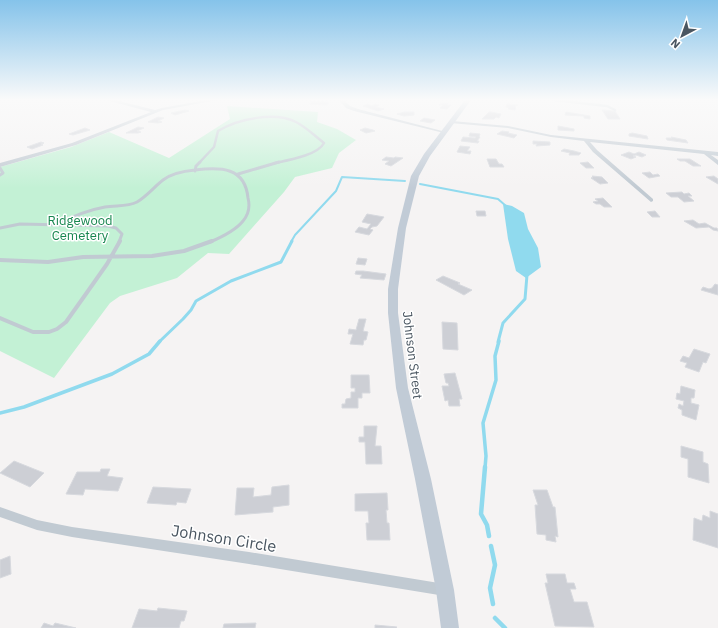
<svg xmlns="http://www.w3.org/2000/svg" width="718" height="628" viewBox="0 0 718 628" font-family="'IBM Plex Sans',sans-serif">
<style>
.green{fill:#c3f1d5}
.water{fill:#90daee}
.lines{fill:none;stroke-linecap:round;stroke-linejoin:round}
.stream-far3{stroke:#90daee;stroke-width:2}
.stream-far2{stroke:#90daee;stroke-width:3}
.stream-far1{stroke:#90daee;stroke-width:3.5}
.stream{stroke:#90daee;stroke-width:4.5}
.building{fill:#cdcfd5;stroke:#d7d9de}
.lane-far2{stroke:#c1cad2;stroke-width:2.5}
.lane-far1{stroke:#c1cad2;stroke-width:3}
.lane{stroke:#c1cad2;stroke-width:4}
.street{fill:#c1cad2;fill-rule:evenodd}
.secondary{fill:#c1cbd6;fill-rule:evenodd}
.labels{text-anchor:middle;stroke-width:3;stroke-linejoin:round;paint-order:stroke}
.park-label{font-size:13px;fill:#17864f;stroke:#fff}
.street-label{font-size:13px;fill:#4a5661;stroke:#fff}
.near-street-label{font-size:16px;fill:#4a5661;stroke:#fff}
</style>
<rect width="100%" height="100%" fill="#f5f3f3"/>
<path class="green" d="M 227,106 L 318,112 L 317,122 L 337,129 L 356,140 L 339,153 L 332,168 L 295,177 L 284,192 L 229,254 L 208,253 L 177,278 L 120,296 L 110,303 L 54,378 L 0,351 L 0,167 L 71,147 L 109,132 L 169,158 L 230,119 Z"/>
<path class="water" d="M 503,204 L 512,206 L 524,213 L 528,229 L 538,248 L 541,267 L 526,278 L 516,271 L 508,239 Z"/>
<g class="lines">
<path class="stream-far3" d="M 420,184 L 498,199 L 506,206
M 291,242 L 295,235 L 336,191 L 342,177 L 405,181"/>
<path class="stream-far2" d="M 159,342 L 183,319 L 191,310 L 196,301 L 231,281 L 281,262 L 292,241
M 498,342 L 503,323 L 525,299 L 527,275"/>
<path class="stream-far1" d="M 0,413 L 24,407 L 112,374 L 149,354 L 160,341
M 485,468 L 486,456 L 483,423 L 496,380 L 495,356 L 499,341"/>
<path class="stream" d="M 485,467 L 481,514 L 487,525 L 489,536
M 491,546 L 495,565 L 490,588 L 493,604
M 495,618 L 505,628"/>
</g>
<path class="building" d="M 311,101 L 327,102 L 329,103 L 326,105 L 310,104 Z
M 448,103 L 447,105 L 451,105 L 447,109 L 440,108 L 443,105 L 439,105 L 440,104 Z
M 367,104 L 372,106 L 375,104 L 379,105 L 376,107 L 384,109 L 378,111 L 363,106 Z
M 507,104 L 518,105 L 516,105 L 515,110 L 508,109 L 509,108 L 506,107 Z
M 185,110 L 189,111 L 175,115 L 171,113 Z
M 602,110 L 615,111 L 620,119 L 608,119 Z
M 404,112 L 414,112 L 414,115 L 404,116 L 397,114 Z
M 489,112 L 491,112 L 501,114 L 499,118 L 496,117 L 494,119 L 482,119 Z
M 566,112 L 590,116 L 590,119 L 584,118 L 584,116 L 565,115 Z
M 158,117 L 164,118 L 158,121 L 162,122 L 158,123 L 148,122 Z
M 424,118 L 435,120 L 431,123 L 420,121 Z
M 558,126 L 574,129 L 574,131 L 558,130 Z
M 138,127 L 144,128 L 137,131 L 141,132 L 138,133 L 126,133 Z
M 85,128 L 90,130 L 73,135 L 69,134 Z
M 365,128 L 373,130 L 375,131 L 366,133 L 360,130 Z
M 502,131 L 509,132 L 508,133 L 517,135 L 514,138 L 497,134 Z
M 470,133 L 480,134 L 479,137 L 480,137 L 477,141 L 479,141 L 478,143 L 461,141 L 463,137 L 475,138 L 476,137 L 469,136 Z
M 632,133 L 647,136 L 648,139 L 629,136 L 629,134 Z
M 671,137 L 686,140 L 688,143 L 667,140 L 666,138 L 672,138 Z
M 533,141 L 550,142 L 550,145 L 536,146 L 537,144 L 533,144 Z
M 41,142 L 44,143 L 41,144 L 43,145 L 32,149 L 27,147 Z
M 460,146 L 470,147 L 467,151 L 471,151 L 470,154 L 457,152 Z
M 564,149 L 574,151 L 581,153 L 579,155 L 569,155 L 570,153 L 561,151 Z
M 629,152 L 634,154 L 639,152 L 646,155 L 642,157 L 636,155 L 633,156 L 636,157 L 631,159 L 621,155 Z
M 386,157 L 394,158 L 395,157 L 403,158 L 391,166 L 385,164 L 389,161 L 382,160 Z
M 487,159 L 496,159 L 499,164 L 502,164 L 504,167 L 490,167 Z
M 677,159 L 690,159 L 701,166 L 693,166 L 685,161 L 680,161 Z
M 588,162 L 594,168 L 586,168 L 580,163 Z
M 650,172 L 653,175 L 658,174 L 660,176 L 649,178 L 642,173 Z
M 592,176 L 602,177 L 608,183 L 600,184 L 591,178 L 593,177 Z
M 714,176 L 718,179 L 718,184 L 706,177 Z
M 682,192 L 684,194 L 689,193 L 692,196 L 688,196 L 694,201 L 684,202 L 678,197 L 671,197 L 666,193 Z
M 603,198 L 612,207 L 604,207 L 600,204 L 596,204 L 593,202 L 598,201 L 595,199 Z
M 476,211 L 485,211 L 486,216 L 477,216 Z
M 655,211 L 660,217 L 652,217 L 647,212 Z
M 367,214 L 384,217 L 377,226 L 372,227 L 370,229 L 373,230 L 369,235 L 355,232 L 359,227 L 367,229 L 371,224 L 362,222 Z
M 693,220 L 699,224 L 705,223 L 714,228 L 717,228 L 718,231 L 713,230 L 709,227 L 696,228 L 684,221 Z
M 358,258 L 367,259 L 365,265 L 356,264 Z
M 356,271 L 363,271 L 386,274 L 384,280 L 360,278 L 362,275 L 355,274 Z
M 443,276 L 460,283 L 458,284 L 472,290 L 464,295 L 436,280 Z
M 715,284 L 718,285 L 718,295 L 701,290 L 703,287 L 709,289 L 712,288 Z
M 359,319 L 366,319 L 363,331 L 368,332 L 366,340 L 364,340 L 363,345 L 350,344 L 353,334 L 348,334 L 349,329 L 356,330 Z
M 442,322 L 457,323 L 458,350 L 443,349 Z
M 694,349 L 710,354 L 706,363 L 703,362 L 699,372 L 685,367 L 687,363 L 680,361 L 683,356 L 689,358 Z
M 455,373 L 462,399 L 459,399 L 460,406 L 449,406 L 448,400 L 445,401 L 442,386 L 449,386 L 448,383 L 446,383 L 444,374 Z
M 351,375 L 369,375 L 370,393 L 362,393 L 362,398 L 358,398 L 358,408 L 342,408 L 342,404 L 345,404 L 346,399 L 351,398 L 351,392 L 355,392 L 355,388 L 351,388 Z
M 681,386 L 695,390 L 694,398 L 691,398 L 691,403 L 699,405 L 696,420 L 682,415 L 682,410 L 678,408 L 679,404 L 683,406 L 684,401 L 676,399 L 677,393 L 680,394 Z
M 364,426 L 377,426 L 375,446 L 381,446 L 382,464 L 366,464 L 365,442 L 359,442 L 359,437 L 364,437 Z
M 681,446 L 703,452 L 703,462 L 708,464 L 709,483 L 688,477 L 688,459 L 681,457 Z
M 14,461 L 44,473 L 30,487 L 0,473 Z
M 101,469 L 110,469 L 107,476 L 123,478 L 118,491 L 85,489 L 83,495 L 66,494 L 77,472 L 100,472 Z
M 289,485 L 289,505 L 273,507 L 273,512 L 235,515 L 237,488 L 254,488 L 253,497 L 271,495 L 272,487 Z
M 153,487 L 191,489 L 186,503 L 177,502 L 176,505 L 147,503 Z
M 533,490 L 547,490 L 553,507 L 555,507 L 558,537 L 555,536 L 556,542 L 546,540 L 546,535 L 537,534 L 535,505 L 538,505 Z
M 387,493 L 388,510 L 386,510 L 387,523 L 389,523 L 390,540 L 367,540 L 366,523 L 369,523 L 368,511 L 355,511 L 355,494 Z
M 710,511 L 718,514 L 718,548 L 693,540 L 694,518 L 702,521 L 703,515 L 710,518 Z
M 10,556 L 11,574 L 0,578 L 0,560 Z
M 546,574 L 565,574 L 567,583 L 574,583 L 576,589 L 570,589 L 574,602 L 587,602 L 594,627 L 555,626 L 545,583 L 548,583 Z
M 158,608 L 187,611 L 184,621 L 181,621 L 179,628 L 132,628 L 139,609 L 157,611 Z
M 44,623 L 53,626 L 55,623 L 76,628 L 41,628 Z
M 256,623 L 255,628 L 223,628 L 224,624 Z
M 375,625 L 397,627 L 396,628 L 375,628 Z"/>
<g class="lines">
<path class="lane-far2" d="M 554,100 L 607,106 L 615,110
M 199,163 L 214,147 L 218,131 C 237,119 275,111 296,122 C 306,127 315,136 324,143 C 318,155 289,160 275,163"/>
<path class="lane-far1" d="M 0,168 L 3,173 L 0,175
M 195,171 L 196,166 L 200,162
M 238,174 L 279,162
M 56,225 C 71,217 88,210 105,207 C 116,205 127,207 137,202 C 147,196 154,187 163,180 C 172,173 184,171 195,170 C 221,167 245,167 248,198 C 250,206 249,214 243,221 C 235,231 222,237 210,242
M 0,228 L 20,224 L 108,226 L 116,228 L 122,234 L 119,242"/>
<path class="lane" d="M 0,260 L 48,262 L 83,257 L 152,256 L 184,251 L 212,241
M 0,318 L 33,332 L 49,332 L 57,329 L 66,322 L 88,291 L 107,264 L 120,241"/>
<path class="street" d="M 115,100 L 155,110 L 162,108 L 206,100 L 218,100 L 163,110 L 76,145 L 0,167 L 0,163 L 72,143 L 151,112 L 106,100 Z
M 339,100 L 344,100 L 350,106 L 358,109 L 446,132 L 444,133 L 354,111 L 346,108 Z
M 452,121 L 508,126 L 551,135 L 718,152 L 718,156 L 711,155 L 718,160 L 718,165 L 704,154 L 590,142 L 597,150 L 653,199 L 653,201 L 651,202 L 593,152 L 584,141 L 551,137 L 508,128 L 450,123 L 450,122 Z
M 0,507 L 37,520 L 72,527 L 249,552 L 445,584 L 450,586 L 451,590 L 450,594 L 445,596 L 249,564 L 72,537 L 37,530 L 0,517 Z"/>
<path class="secondary" d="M 465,100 L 471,100 L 430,156 L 419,176 L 406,228 L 398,289 L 398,313 L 408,388 L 431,479 L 454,590 L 459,628 L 441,628 L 436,590 L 415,479 L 396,388 L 388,313 L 388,289 L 398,228 L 411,176 L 424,154 Z"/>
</g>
<linearGradient id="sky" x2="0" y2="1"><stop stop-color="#85c3ea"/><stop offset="0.53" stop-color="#fafafa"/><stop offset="1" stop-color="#fafafa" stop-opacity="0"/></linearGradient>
<rect width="718" height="188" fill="url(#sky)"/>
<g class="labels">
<g class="park-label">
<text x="80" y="225">Ridgewood<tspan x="80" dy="15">Cemetery</tspan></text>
</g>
<g class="street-label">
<text transform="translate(413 355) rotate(83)" y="5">Johnson Street</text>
</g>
<g class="near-street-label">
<text transform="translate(224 538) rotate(9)" y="6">Johnson Circle</text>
</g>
</g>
<g transform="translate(682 36) rotate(221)" stroke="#ffffff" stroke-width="3" paint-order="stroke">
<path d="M0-3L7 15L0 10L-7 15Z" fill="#4a5661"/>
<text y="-6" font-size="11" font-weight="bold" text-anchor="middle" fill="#4a5661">N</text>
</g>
</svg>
